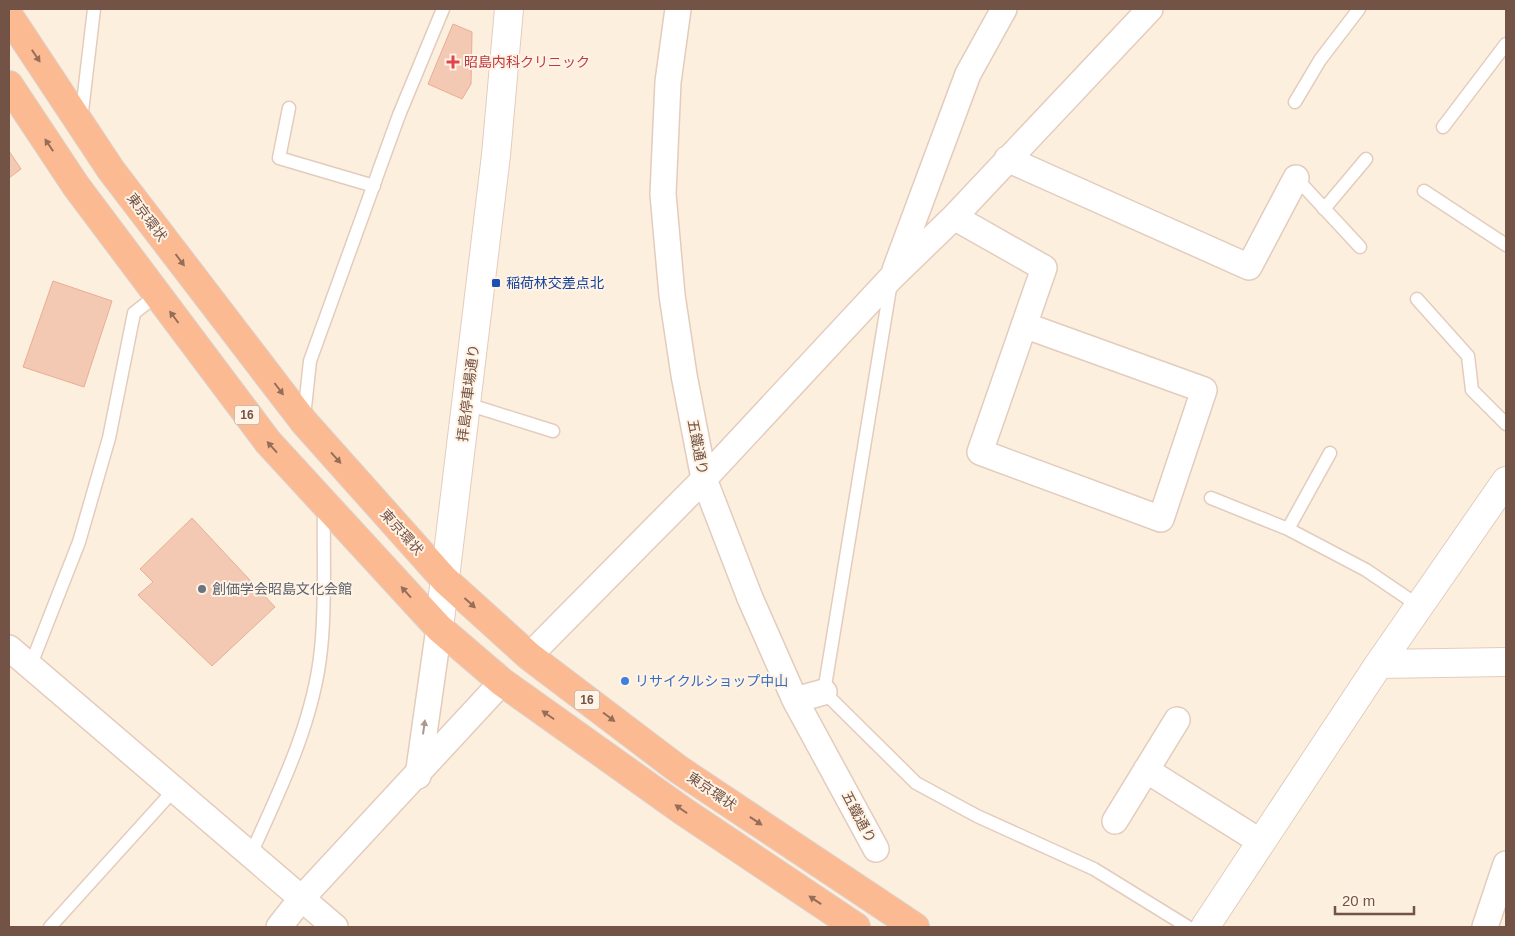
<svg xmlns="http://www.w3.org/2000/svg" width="1515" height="936" viewBox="0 0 1515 936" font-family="Arial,'Noto Sans JP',sans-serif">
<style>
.building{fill:#f3c9b4;stroke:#e7ae94}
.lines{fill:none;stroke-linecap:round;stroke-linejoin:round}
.service-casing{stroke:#e3ccbd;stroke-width:15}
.minor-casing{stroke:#e3ccbd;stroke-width:28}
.tertiary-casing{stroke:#e3ccbd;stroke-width:30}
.trunk-casing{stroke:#dbd2cf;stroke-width:30}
.service{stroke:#fff;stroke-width:12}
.minor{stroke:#fff;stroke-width:25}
.tertiary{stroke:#fff;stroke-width:28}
.trunk{stroke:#fcba92;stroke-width:28}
.oneway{fill:#956d58}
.oneway2{fill:#ab988f}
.health-dot{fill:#e0444e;stroke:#fff3e5;stroke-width:2}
.transit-dot{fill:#1a4fb4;stroke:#fff3e5;stroke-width:2}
.worship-dot{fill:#6b7280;stroke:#fff3e5;stroke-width:2}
.shop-dot{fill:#3f7fe0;stroke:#fff3e5;stroke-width:2}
.labels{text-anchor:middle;stroke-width:4;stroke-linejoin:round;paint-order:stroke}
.shield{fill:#fff3e5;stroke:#9d8375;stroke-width:1}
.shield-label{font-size:12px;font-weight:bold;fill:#735345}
.health-label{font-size:14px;fill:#be3a42;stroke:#fff3e5;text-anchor:start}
.street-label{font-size:14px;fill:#735345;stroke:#fff3e5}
.transit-label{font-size:14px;fill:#164399;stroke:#fff3e5;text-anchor:start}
.worship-label{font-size:14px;fill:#5b616d;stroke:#fff3e5;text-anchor:start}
.shop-label{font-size:14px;fill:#366cbe;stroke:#fff3e5;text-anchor:start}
</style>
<rect width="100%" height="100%" fill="#fdefde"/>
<path class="building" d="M 453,24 L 472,32 L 471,84 L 462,99 L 428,84 Z
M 9,151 L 21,169 L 9,178 Z
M 53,281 L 112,301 L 84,387 L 23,367 Z
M 192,518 L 275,607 L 212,666 L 138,595 L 153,582 L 140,569 Z"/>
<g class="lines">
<g class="service-casing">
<path id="service" d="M 1295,102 L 1320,60 L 1359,9
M 289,108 L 279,158 L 374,186
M 81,120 L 94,9
M 1443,127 L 1506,44
M 1296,178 L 1360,247
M 1424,191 L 1506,245
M 1324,209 L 1366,159
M 891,282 L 824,692 L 916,783 L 977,816 L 1094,869 L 1188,927
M 1417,299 L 1468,356 L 1472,390 L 1506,424
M 467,404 L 553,431
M 304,417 L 310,361 L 399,115 L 443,9
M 1211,498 L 1288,529 L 1366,570 L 1419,606
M 1288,529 L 1330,453
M 30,667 L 79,542 L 109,438 L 134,313 L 157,295
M 250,856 C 280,790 314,721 321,649 C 326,603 323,554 324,508
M 50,927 L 173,791"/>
</g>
<g class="minor-casing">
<path id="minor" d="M 678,9 L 668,82 L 663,194 L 672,295 L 684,375 L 704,479 L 750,598 L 795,700 L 876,849
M 1007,159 L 1249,267 L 1296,178
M 954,217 L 1044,268 L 980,452 L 1161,519 L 1204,390 L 1024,325
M 895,270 L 968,74 L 1004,9
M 9,648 L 335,927
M 529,656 L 704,479 L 892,277 L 954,217 L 1150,9
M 795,700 L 824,692
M 1146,770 L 1261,842
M 418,776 L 439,628
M 1115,821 L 1177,720
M 279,927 L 301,899 L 502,682
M 1485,927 L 1506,864"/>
</g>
<g class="tertiary-casing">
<path id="tertiary" d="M 439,628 L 496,155 L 509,9
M 1379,664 L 1506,662
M 1205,927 L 1379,664 L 1506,481"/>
</g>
<g class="trunk-casing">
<path id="trunk" d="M 9,16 L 111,170 L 304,422 L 445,580 L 529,656 L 678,769 L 915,927
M 9,85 L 76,186 L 268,442 L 439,628 L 502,682 L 683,811 L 856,927"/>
</g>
<use href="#service" class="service"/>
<use href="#minor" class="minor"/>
<use href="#tertiary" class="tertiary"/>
<use href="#trunk" class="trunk"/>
</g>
<defs><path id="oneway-solid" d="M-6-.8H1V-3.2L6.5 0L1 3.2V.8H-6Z" transform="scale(1.25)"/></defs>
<g class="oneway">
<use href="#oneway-solid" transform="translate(36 56) rotate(56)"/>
<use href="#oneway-solid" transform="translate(49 145) rotate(-124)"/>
<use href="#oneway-solid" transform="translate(180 260) rotate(53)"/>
<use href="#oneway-solid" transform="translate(174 317) rotate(-127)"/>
<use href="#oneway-solid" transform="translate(279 389) rotate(53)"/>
<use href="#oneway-solid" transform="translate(272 447) rotate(-132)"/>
<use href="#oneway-solid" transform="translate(336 458) rotate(48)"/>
<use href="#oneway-solid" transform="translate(406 592) rotate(-132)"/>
<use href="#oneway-solid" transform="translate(470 603) rotate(42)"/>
<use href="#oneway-solid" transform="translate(548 715) rotate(-145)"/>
<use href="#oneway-solid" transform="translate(609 717) rotate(37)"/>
<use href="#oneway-solid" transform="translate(681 809) rotate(-145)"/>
<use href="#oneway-solid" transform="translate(756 821) rotate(34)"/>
<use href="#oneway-solid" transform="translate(815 900) rotate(-146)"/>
</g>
<use class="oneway2" href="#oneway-solid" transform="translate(424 727) rotate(-82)"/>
<path class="health-dot" d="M450.5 54.5h5v5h5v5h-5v5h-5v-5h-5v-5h5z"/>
<rect class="transit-dot" x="491" y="278" width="10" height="10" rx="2.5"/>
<circle class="worship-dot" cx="202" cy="589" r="5"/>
<circle class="shop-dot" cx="625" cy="681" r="5"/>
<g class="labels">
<g class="shield">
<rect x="234.5" y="405.5" width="25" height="19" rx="4"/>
<rect x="574.5" y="690.5" width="25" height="19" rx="4"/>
</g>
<g class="shield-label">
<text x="247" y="419">16</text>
<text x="587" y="704">16</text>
</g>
<g class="health-label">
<text x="464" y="67">昭島内科クリニック</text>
</g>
<g class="street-label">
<text transform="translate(147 217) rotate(53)" y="5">東京環状</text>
<text transform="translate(468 393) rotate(-83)" y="5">拝島停車場通り</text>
<text transform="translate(698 447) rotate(79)" y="5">五鐵通り</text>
<text transform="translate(402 532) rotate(48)" y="5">東京環状</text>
<text transform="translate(712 791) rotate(34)" y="5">東京環状</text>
<text transform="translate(859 817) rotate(62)" y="5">五鐵通り</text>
</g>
<g class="transit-label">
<text x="506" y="288">稲荷林交差点北</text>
</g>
<g class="worship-label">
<text x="212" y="594">創価学会昭島文化会館</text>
</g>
<g class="shop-label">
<text x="635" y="686">リサイクルショップ中山</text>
</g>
</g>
<rect width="1515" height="936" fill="none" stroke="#735345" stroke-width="20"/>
<path d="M1335 906v8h79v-8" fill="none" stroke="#735345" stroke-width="2.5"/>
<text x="1342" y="906" font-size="15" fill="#735345" stroke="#fff3e5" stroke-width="4" paint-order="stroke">20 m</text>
</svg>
